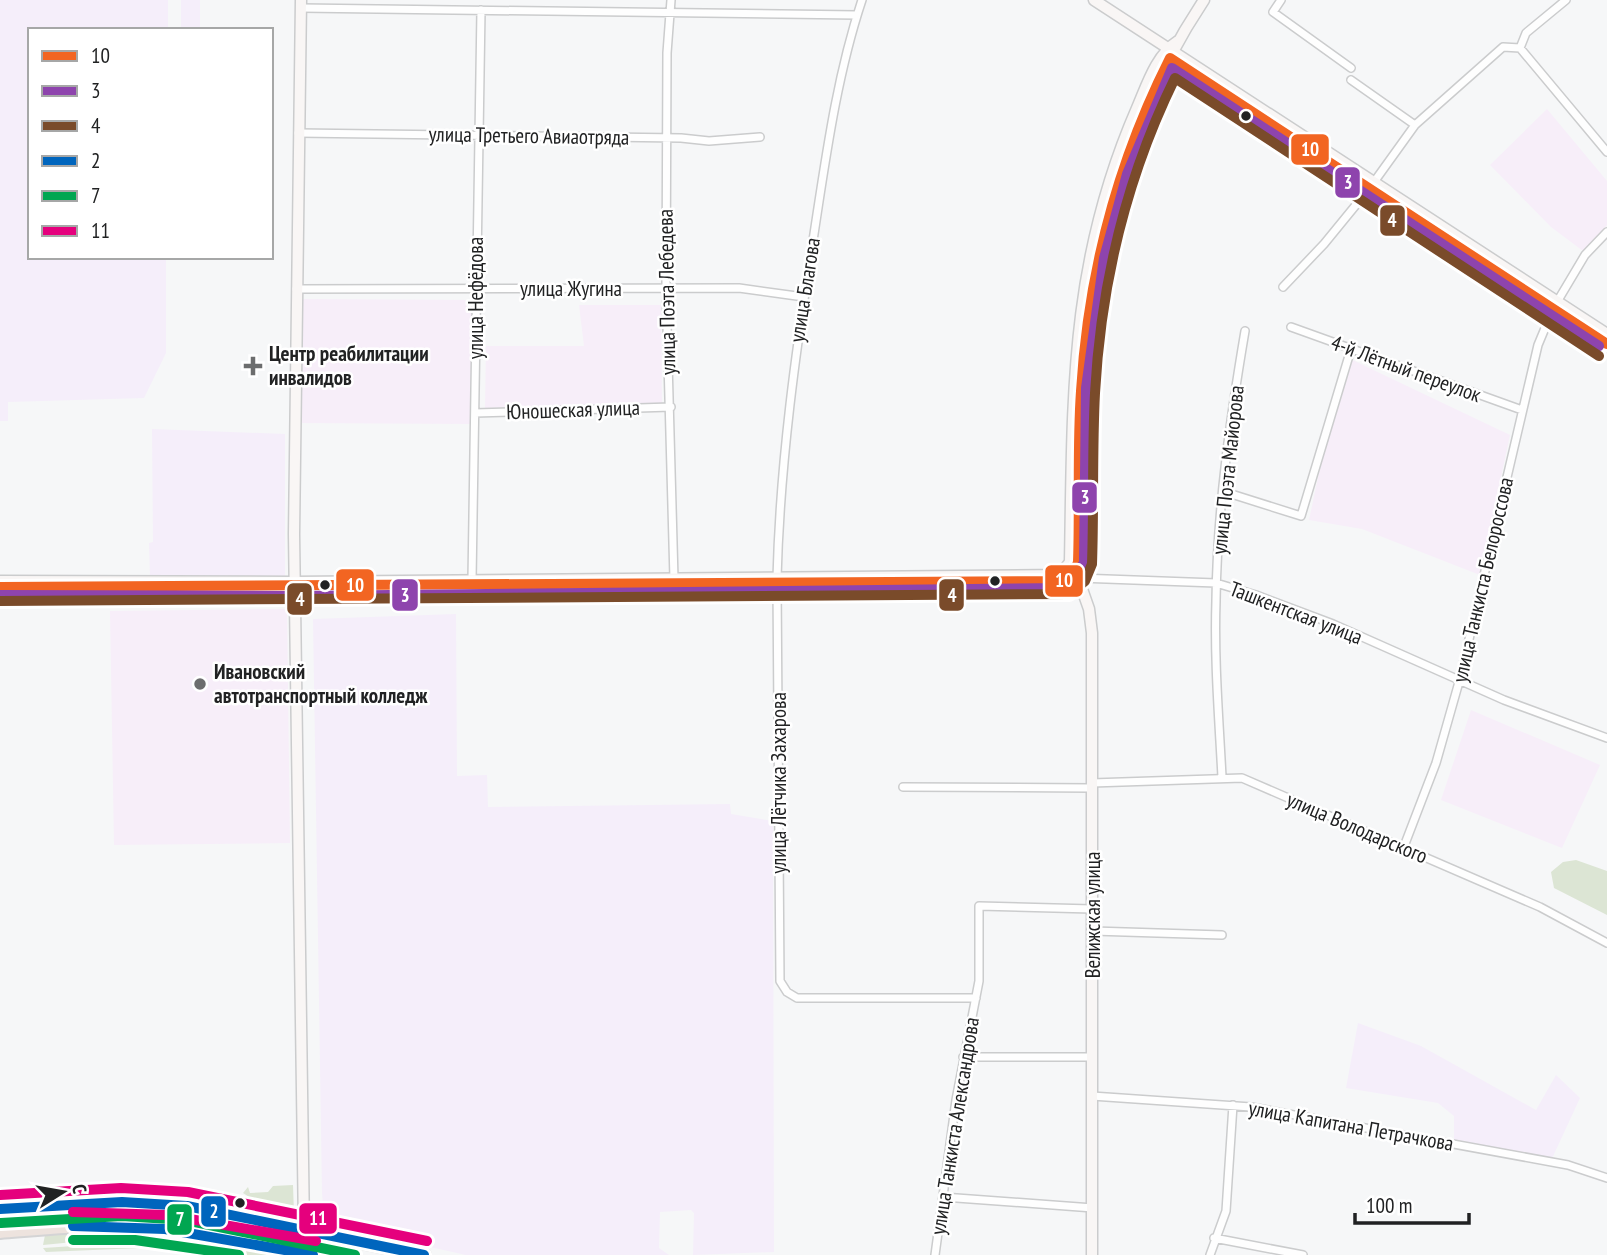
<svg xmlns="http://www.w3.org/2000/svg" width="1607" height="1255" viewBox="0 0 1607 1255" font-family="'PT Sans Narrow',sans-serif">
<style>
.industrial{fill:#f5eefa}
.education{fill:#f7eef9}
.green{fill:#dce5d4}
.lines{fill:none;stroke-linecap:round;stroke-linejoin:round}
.street-casing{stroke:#cbcccd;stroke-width:10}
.secondary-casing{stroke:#cbcccd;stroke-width:13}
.highway-casing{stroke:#d4d4d5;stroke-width:16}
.street{stroke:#fefefe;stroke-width:7}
.secondary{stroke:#f9f6f5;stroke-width:10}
.highway{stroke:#ede3de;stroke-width:12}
.bus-1-casing{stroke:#fff;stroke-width:16}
.bus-2-casing{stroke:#fff;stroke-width:16}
.bus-3-casing{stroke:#fff;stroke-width:16}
.bus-4-casing{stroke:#fff;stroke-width:16}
.bus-5-casing{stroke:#fff;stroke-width:16}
.bus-6-casing{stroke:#fff;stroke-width:16}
.bus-1{stroke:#f26522;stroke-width:10}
.bus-2{stroke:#8e44ad;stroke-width:10}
.bus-3{stroke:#7a4b2a;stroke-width:10}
.bus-4{stroke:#0065bd;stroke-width:10}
.bus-5{stroke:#00a651;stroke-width:10}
.bus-6{stroke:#e5007d;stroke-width:10}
.bus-dot{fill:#212223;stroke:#fff;stroke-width:2.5}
.poi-dot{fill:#6c6d6e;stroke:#fff;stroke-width:2.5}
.labels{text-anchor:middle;stroke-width:5;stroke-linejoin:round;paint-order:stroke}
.street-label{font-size:21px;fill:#212223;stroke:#fff}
.poi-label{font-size:21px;font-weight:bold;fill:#212223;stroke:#fff;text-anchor:start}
.line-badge{stroke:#fff;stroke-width:2.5}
.badge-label{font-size:19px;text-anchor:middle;font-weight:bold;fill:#fff}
</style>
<rect width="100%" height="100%" fill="#f6f7f8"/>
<path class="industrial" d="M 0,0 L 168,0 L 168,30 L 30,30 L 30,257 L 166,257 L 166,353 L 144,398 L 8,402 L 8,421 L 0,421 Z
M 181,0 L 200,0 L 200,30 L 181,30 Z
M 152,429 L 285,434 L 285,577 L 150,577 L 149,543 L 153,542 Z
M 456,614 L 457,776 L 487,775 L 488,807 L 730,804 L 731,814 L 773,821 L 774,1252 L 693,1255 L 694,1213 L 691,1210 L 660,1212 L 659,1248 L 669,1255 L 466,1255 L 327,1224 L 331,1207 L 323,1207 L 322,1193 L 313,619 Z
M 1358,1023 L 1421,1046 L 1536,1110 L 1556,1075 L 1580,1098 L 1549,1165 L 1454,1145 L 1454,1116 L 1438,1103 L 1346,1088 Z"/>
<path class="education" d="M 1547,109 L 1607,181 L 1607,225 L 1583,251 L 1551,227 L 1490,165 Z
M 298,299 L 473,300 L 471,424 L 297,423 Z
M 579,305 L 661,305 L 662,403 L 485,408 L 486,346 L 584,346 Z
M 1344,356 L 1510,435 L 1480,575 L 1362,529 L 1309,520 Z
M 287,609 L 290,843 L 114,845 L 110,611 Z
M 1471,710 L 1600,765 L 1562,848 L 1441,800 Z"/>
<path class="green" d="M 1576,860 L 1607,871 L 1607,915 L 1554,888 L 1551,872 L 1563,862 Z
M 293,1185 L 294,1214 L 275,1213 L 243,1193 L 248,1187 L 250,1193 L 268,1192 L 273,1186 Z
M 184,1188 L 189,1191 L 187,1201 L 53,1201 L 50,1197 L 36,1198 L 36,1202 L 0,1205 L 0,1198 Z
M 140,1232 L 142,1240 L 115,1238 L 43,1245 L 45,1235 Z
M 152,1232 L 280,1255 L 243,1255 L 152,1241 Z
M 121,1243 L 142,1244 L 140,1248 L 46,1252 L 43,1248 Z"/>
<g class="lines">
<g class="street-casing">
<path id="street" d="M 671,0 L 667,53 L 666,289 L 674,579
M 1281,0 L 1273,12 L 1351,68
M 301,8 L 857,15
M 1520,48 L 1607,152
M 1351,80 L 1415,125
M 298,133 L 681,138 L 709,141 L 760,137
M 1374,182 L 1415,125 L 1503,47 L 1520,48 L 1526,33 L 1566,0
M 1283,287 L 1324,244 L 1369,189
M 296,289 L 739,288 L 804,297
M 1557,302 L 1585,255 L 1607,232
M 1291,327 L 1522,410
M 475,413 L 671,407
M 1225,492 L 1301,516 L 1351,349
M 777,578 C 780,462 796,349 814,234 C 826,156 837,75 862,0
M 1079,578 L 1216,583 L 1256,595 L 1333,624 L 1504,700 L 1607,738
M 472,580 L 481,10
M 777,584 L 780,981 L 787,992 L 797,998 L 976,998
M 1222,777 C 1219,719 1214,660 1216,601 C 1217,511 1230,419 1245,331
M 1092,783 L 1242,778 L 1540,907 L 1607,943
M 903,787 L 1092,788
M 1403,849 L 1436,763 L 1459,682 L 1538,345 L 1553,309
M 1093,931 L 1222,935
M 963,1057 L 1093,1057
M 1092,1096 L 1251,1107 L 1568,1165 L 1607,1178
M 943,1197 L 1093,1208
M 1214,1238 L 1303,1255
M 299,1253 L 304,1230
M 935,1255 L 956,1100 L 979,981 L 979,906 L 1092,909
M 1210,1255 L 1226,1211 L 1233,1105"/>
</g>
<g class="secondary-casing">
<path id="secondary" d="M 301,0 L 294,534 L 304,1230
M 1094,0 L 1607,334
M 1168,57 L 1607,344
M 1076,572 L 1089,609 L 1092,633 L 1092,1255
M 1079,578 C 1070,379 1091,169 1204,0
M 0,581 L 294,582 L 1060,575 L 1070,562 C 1073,397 1069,264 1137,108 C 1147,85 1156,55 1178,41
M 1049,583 L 1079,578"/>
</g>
<g class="highway-casing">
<path id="highway" d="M 0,1209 L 122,1202 L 187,1206 L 424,1255
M 0,1232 C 64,1227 128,1220 192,1230 C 233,1236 272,1248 313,1255"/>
</g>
<use href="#street" class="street"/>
<use href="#secondary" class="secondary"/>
<use href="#highway" class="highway"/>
<g class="bus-1-casing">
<path id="bus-1" d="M 0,587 L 1064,581 L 1074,573 L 1078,562 C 1080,505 1077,448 1081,391 C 1088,274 1117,163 1170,58 L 1607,344"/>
</g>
<g class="bus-2-casing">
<path id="bus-2" d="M 0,595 L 294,596 L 1066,588 L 1084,563 L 1086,388 L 1104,258 L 1127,174 L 1172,68 L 1599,346"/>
</g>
<g class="bus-3-casing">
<path id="bus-3" d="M 0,601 L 1069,594 L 1085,581 L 1092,564 C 1094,507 1092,450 1095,393 C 1101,284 1127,176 1175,78 L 1599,356"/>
</g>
<g class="bus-4-casing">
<path id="bus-4" d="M 0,1209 L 122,1202 L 187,1206 L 424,1255
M 73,1226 L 165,1229 L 313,1255"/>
</g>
<g class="bus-5-casing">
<path id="bus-5" d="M 1,1223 L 122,1216 L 185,1220 L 355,1255
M 73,1240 L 135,1240 L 239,1255"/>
</g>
<g class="bus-6-casing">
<path id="bus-6" d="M 0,1195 L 121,1188 L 188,1192 L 427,1241
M 73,1212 L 167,1215 L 316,1241"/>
</g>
<use href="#bus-1" class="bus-1"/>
<use href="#bus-2" class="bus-2"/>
<use href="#bus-3" class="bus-3"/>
<use href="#bus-4" class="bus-4"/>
<use href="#bus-5" class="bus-5"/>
<use href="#bus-6" class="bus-6"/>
</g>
<g class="bus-dot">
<circle cx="1246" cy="116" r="6"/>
<circle cx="995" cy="581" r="6"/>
<circle cx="325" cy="585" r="6"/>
<circle cx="240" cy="1203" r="6"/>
</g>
<g class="poi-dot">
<path d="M249.5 355.5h7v7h7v7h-7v7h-7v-7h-7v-7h7z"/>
<circle cx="200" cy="684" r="7"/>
</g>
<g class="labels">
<g class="street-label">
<text transform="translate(529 136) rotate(1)" y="7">улица Третьего Авиаотряда</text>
<text x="571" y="296">улица Жугина</text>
<text transform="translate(805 290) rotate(-81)" y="7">улица Благова</text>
<text transform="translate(667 292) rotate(-91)" y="7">улица Поэта Лебедева</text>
<text transform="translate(476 298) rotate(-90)" y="7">улица Нефёдова</text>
<text transform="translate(1406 369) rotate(20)" y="7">4-й Лётный переулок</text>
<text transform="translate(573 410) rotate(-2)" y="7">Юношеская улица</text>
<text transform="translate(1228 470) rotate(-84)" y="7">улица Поэта Майорова</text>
<text transform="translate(1483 580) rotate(-77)" y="7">улица Танкиста Белороссова</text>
<text transform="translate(1296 613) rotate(21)" y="7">Ташкентская улица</text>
<text transform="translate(779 783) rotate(-90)" y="7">улица Лётчика Захарова</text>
<text transform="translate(1357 828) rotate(23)" y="7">улица Володарского</text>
<text transform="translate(1093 915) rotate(-90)" y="7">Велижская улица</text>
<text transform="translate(955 1126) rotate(-81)" y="7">улица Танкиста Александрова</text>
<text transform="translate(1351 1126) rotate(10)" y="7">улица Капитана Петрачкова</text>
</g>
<g class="poi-label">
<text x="269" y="361">Центр реабилитации<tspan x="269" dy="24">инвалидов</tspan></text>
<text x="214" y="679">Ивановский<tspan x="214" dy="24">автотранспортный колледж</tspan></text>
</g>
</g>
<g class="line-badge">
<rect x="1290" y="133" width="40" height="33" rx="7" fill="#f26522"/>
<rect x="1334" y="166" width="27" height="33" rx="7" fill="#8e44ad"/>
<rect x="1379" y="204" width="27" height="33" rx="7" fill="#7a4b2a"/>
<rect x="1071" y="481" width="27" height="33" rx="7" fill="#8e44ad"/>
<rect x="1044" y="564" width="40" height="34" rx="7" fill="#f26522"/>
<rect x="335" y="568" width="40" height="34" rx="7" fill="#f26522"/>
<rect x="938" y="578" width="27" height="34" rx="7" fill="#7a4b2a"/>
<rect x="391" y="578" width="28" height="34" rx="7" fill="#8e44ad"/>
<rect x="286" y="582" width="27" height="34" rx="7" fill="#7a4b2a"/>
<rect x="200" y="1195" width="27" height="33" rx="7" fill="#0065bd"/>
<rect x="298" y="1202" width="40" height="33" rx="7" fill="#e5007d"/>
<rect x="166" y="1203" width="27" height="33" rx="7" fill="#00a651"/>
</g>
<g class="badge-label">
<text x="1310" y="156">10</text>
<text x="1348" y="189">3</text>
<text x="1392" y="227">4</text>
<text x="1085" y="504">3</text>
<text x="1064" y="587">10</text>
<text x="355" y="592">10</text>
<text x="952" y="602">4</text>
<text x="405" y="602">3</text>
<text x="300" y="606">4</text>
<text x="214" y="1218">2</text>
<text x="318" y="1225">11</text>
<text x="180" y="1226">7</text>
</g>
<rect x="28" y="28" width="245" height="231" fill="#ffffff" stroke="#a6a7a7" stroke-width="2"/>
<rect x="42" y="51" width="35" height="10" fill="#f26522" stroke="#a6a7a7" stroke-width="2"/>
<text x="91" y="63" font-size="21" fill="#212223">10</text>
<rect x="42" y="86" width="35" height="10" fill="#8e44ad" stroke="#a6a7a7" stroke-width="2"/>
<text x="91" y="98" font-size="21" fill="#212223">3</text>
<rect x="42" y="121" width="35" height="10" fill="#7a4b2a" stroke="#a6a7a7" stroke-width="2"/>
<text x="91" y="133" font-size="21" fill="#212223">4</text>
<rect x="42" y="156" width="35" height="10" fill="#0065bd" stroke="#a6a7a7" stroke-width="2"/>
<text x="91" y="168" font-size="21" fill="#212223">2</text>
<rect x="42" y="191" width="35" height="10" fill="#00a651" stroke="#a6a7a7" stroke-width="2"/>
<text x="91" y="203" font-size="21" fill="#212223">7</text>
<rect x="42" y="226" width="35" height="10" fill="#e5007d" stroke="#a6a7a7" stroke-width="2"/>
<text x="91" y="238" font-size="21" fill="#212223">11</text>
<g transform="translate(63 1192) rotate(79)" stroke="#ffffff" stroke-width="5" paint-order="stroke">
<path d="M0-5L12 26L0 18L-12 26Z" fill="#212223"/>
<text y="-10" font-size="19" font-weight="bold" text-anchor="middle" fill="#212223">С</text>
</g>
<path d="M1355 1213v10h114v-10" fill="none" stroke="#212223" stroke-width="3.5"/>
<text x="1366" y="1213" font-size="21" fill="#212223" stroke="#ffffff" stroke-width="5" paint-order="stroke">100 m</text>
</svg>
